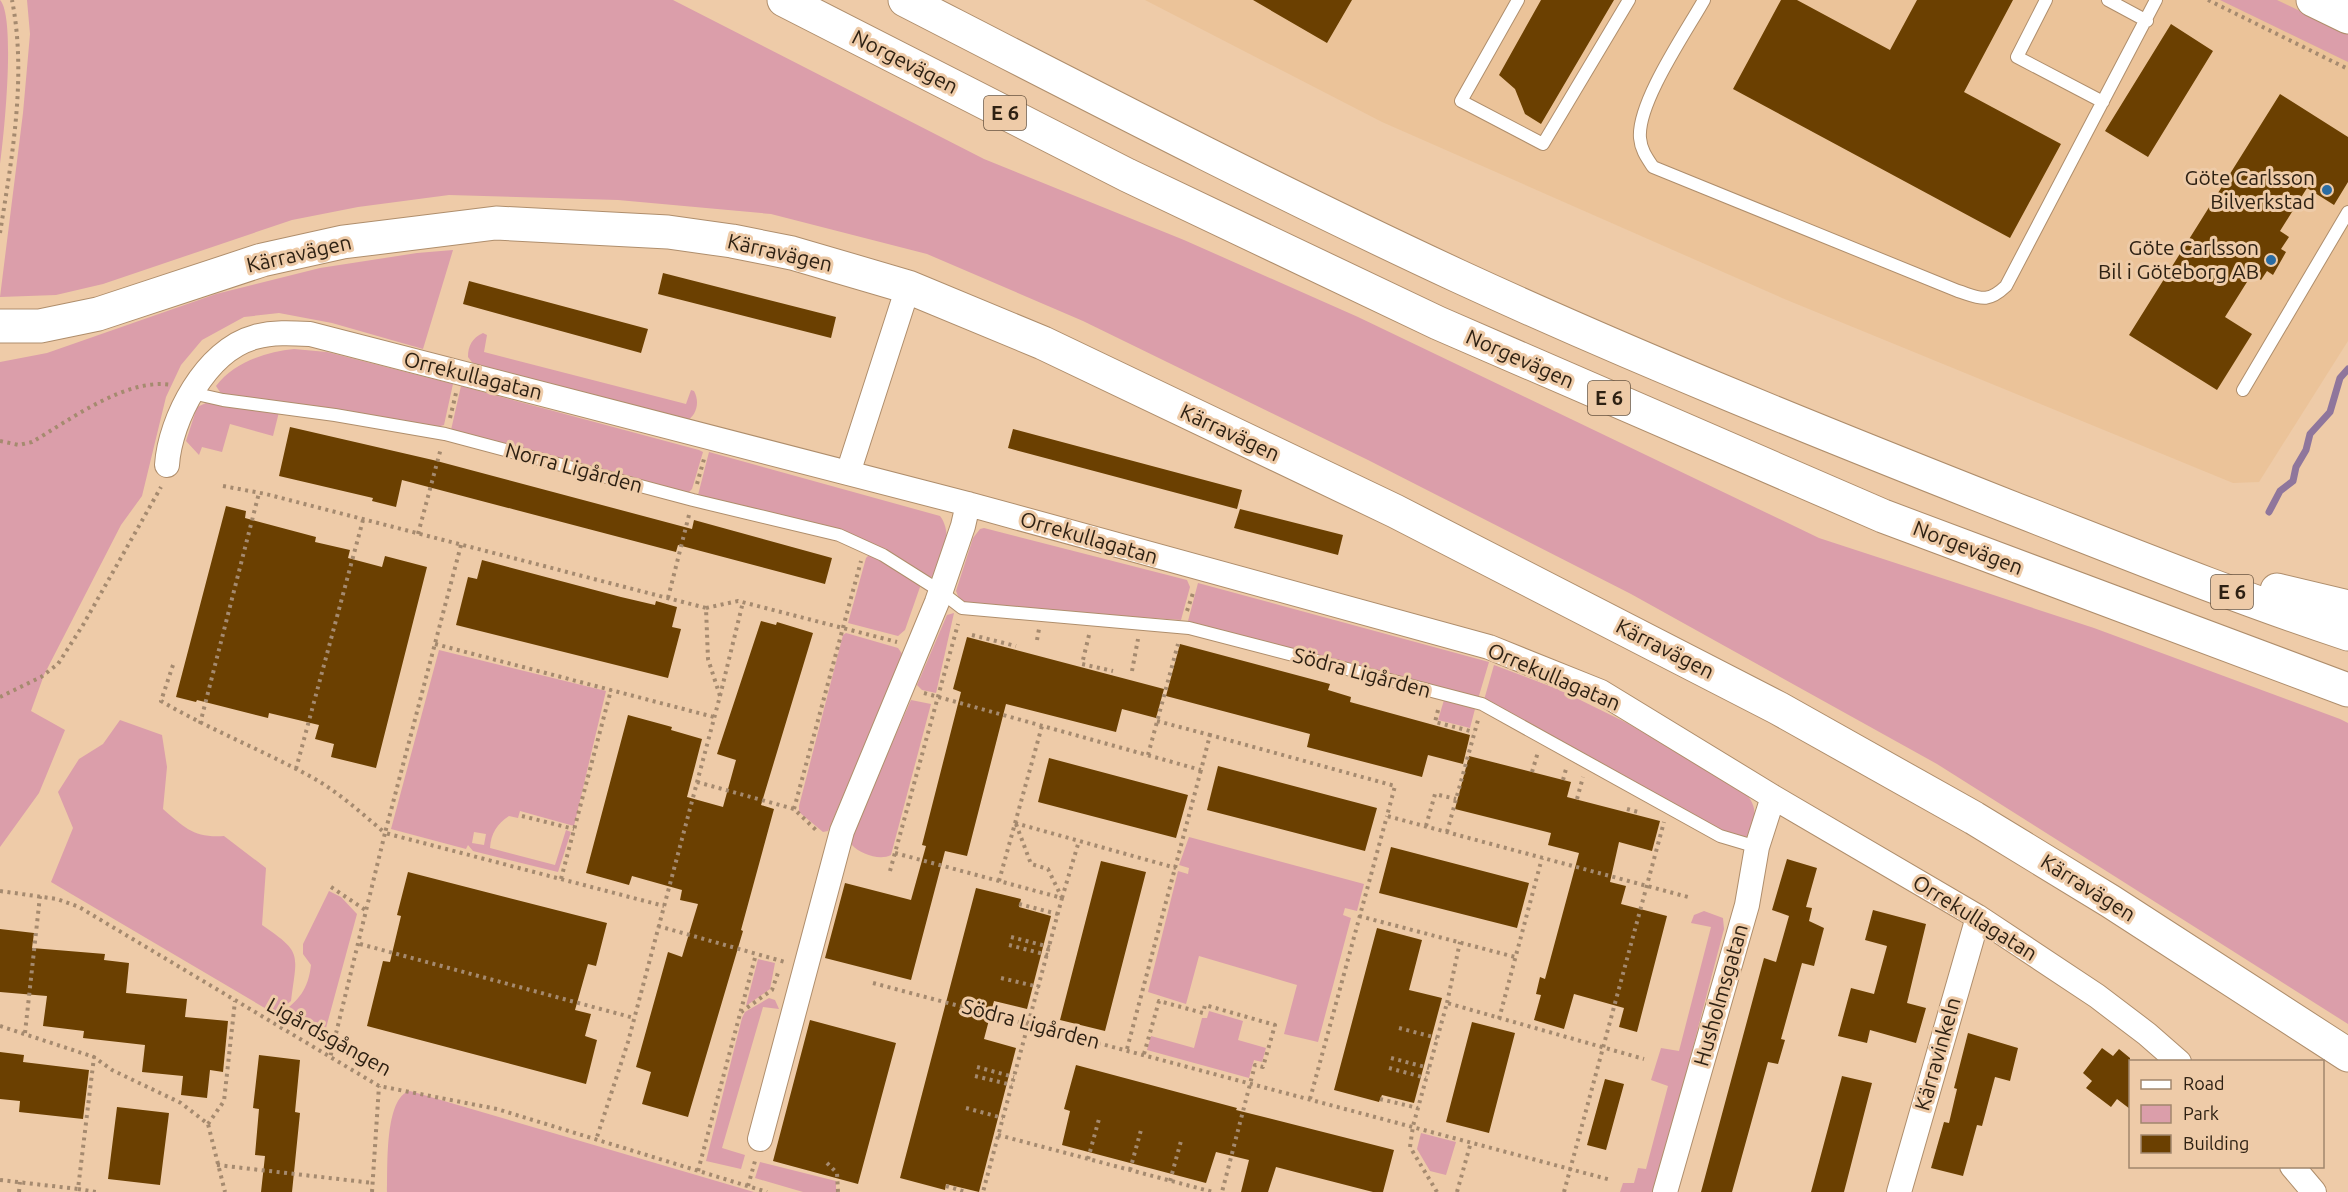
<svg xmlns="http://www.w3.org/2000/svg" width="2348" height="1192" viewBox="0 0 2348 1192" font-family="Ubuntu,sans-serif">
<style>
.built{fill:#ebc399}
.green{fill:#db9eaa;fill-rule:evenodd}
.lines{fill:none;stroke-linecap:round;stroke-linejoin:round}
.stream{stroke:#8f769c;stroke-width:7}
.building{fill:#6b4001}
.lane-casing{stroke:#af8e6c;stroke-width:14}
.street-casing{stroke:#af8e6c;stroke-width:26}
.secondary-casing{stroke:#af8e6c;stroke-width:35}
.highway-casing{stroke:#af8e6c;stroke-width:35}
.path{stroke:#a58a6f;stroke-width:4;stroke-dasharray:3 4.5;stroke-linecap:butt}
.lane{stroke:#fff;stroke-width:12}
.street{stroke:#fff;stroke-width:24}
.secondary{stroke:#fff;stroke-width:33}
.highway{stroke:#fff;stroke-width:33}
.poi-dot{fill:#2a6ca2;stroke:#eecba8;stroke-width:2}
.labels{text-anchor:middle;stroke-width:6;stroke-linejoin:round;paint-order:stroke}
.shield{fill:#eecba8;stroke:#685440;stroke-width:1.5}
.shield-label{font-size:20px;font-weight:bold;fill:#2e2113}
.street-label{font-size:21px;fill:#2e2113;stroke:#eecba8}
.poi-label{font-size:21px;fill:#2e2113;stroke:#eecba8;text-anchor:end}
</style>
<rect width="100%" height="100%" fill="#eecba8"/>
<path class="built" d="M 1145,0 L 2348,0 L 2348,341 L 2259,482 L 2233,483 L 1782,298 L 1382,122 Z"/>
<path class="green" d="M 0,0 C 16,17 4,136 0,164 Z
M 27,0 L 673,0 L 984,159 L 1184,240 L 1358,317 L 1819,538 L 2094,628 L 2340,719 L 2348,723 L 2348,1024 L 1937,764 L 1631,594 L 1368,460 L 1083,321 L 927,254 L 771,214 L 618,200 L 449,195 L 358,207 L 292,220 L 103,284 L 56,295 L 0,297 L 23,113 L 30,34 Z
M 2220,0 L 2277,0 L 2348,34 L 2348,62 Z
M 453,250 L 423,349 L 332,323 L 279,313 L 244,317 L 202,340 L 181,365 L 166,397 L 142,496 L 121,525 L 44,675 L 31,711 L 65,730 L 39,793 L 0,847 L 0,362 L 47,353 L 216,294 L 320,268 L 417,253 Z
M 483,333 L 487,335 L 484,352 L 686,404 L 691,390 L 694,391 C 700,402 697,416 685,422 L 474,365 L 468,357 C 468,346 472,338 483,333 Z
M 294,349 L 327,352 L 453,384 L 444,425 L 437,427 L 222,395 L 216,386 C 234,362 266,352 294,349 Z
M 461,386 L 699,450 L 703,452 L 692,489 L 688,493 L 451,430 Z
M 206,403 L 279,412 L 273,436 L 230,424 L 222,452 L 202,447 L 199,455 L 186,441 L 197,407 Z
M 709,452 L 940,516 C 953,532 946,568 930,578 L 902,561 L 698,495 Z
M 984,528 L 1187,580 L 1190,587 L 1181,620 L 967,605 L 960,601 L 956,591 L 973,538 L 980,529 Z
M 870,554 L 919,582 L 920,587 L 905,630 L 898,636 L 848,623 L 866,558 Z
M 1198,583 L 1489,662 L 1478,699 L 1190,623 L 1188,621 Z
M 954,613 L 936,693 L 922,690 L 917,685 L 947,615 Z
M 846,633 L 898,648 L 903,655 L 828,831 L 823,832 L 799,812 L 799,806 L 843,635 Z
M 439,650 L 606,691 L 574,826 L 520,811 L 518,818 L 509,816 C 497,824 491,833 490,848 L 555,865 L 566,830 L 571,832 L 558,872 L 473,851 L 468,845 L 466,849 L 391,829 ZM 474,832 L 486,834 L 484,845 L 472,843 Z
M 1494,665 L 1560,690 L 1627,723 L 1745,793 C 1759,807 1755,820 1749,837 L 1730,835 L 1484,700 Z
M 911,700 L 931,704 L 891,855 C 880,861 860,854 852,845 L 852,834 Z
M 1444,700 L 1475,709 L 1470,728 L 1438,720 Z
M 120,720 L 162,735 L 167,767 L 163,809 C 185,828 194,838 224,836 L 266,868 L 262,925 C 303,953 297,953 291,1001 L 275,1014 L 51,882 L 73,828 L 58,792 L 79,759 L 103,744 Z
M 1189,837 L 1364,884 L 1357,911 L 1345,908 L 1343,915 L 1351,918 L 1318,1042 L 1284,1034 L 1297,985 L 1199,956 L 1186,1004 L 1148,992 L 1178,871 L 1188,874 L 1189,868 L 1179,865 Z
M 329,891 L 341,897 L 357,914 L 323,1039 L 280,1014 C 299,1000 308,990 311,965 L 303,954 L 303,944 Z
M 1704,911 L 1723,918 L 1724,929 L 1655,1192 L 1620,1192 L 1623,1183 L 1634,1183 L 1638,1168 L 1646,1169 L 1668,1086 L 1651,1080 L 1661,1048 L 1679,1051 L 1711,927 L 1691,923 L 1694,915 Z
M 758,959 L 775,963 L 770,989 L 746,1006 Z
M 769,998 L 775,1000 L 779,1009 L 763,1007 L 722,1148 L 745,1155 L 741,1169 L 706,1161 L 742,1018 L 745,1012 Z
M 1209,1011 L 1243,1021 L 1238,1040 L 1266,1048 L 1262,1062 L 1254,1060 L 1249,1078 L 1147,1050 L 1151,1036 L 1194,1048 L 1202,1018 L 1207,1018 Z
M 410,1091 L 754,1192 L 387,1192 C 388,1169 384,1097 410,1091 Z
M 1421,1133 L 1456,1142 L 1446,1175 L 1430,1171 L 1417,1149 Z
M 760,1162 L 836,1181 L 836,1192 L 803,1192 L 755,1178 Z"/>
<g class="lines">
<path class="stream" d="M 2269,512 L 2280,491 L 2293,481 L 2296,467 L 2306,450 L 2310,434 L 2330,412 L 2340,378 L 2348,369"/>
</g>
<path class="building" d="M 1253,0 L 1352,0 L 1327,43 Z
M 1541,0 L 1614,0 L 1541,124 L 1525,114 L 1515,89 L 1499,75 Z
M 1781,0 L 1797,0 L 1890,50 L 1917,0 L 2013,0 L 1964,92 L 2061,144 L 2010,238 L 1733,89 Z
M 2171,24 L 2213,51 L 2148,157 L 2105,131 Z
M 2280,94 L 2348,137 L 2348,182 L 2334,205 L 2307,188 L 2280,231 L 2289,237 L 2281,249 L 2286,252 L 2273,275 L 2267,271 L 2261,280 L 2252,274 L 2225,317 L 2252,334 L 2217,390 L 2129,335 Z
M 663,273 L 836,317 L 831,338 L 658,294 Z
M 469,281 L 648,329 L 641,353 L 463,304 Z
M 290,427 L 433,460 L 692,529 L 694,520 L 832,558 L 825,584 L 678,545 L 676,552 L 402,480 L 396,507 L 372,501 L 373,498 L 279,476 Z
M 1013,429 L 1242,490 L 1237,509 L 1008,448 Z
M 226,506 L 246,511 L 245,518 L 316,537 L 315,542 L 350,550 L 348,558 L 382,567 L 385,556 L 427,567 L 376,768 L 331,757 L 334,744 L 315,739 L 319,725 L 269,713 L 268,718 L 197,700 L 196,702 L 176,697 Z
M 1240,509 L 1343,535 L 1338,555 L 1234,528 Z
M 482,560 L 621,597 L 655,605 L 656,601 L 677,607 L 672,627 L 681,629 L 668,678 L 456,625 L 468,577 L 477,579 Z
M 761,621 L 776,625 L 777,622 L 813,633 L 761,805 L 774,809 L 741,930 L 743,931 L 688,1117 L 642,1104 L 651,1072 L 636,1067 L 668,952 L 682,957 L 698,904 L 680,900 L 682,890 L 632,876 L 629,885 L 586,873 L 628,715 L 672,727 L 671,730 L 702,739 L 687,797 L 723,807 L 736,760 L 717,754 Z
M 967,637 L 1164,689 L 1156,718 L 1122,709 L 1116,732 L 1006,704 L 967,856 L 945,851 L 911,980 L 825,958 L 845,883 L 911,900 L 926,846 L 922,845 L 961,692 L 953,689 Z
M 1180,644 L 1330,684 L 1328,690 L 1351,697 L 1350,702 L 1470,735 L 1463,764 L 1428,755 L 1422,777 L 1307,747 L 1310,734 L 1166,696 Z
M 1469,756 L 1571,782 L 1567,797 L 1660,821 L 1652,851 L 1619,842 L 1610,882 L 1626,886 L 1621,904 L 1667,916 L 1637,1032 L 1619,1027 L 1624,1008 L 1574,994 L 1564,1029 L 1534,1020 L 1541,995 L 1536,994 L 1540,977 L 1545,979 L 1579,853 L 1548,845 L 1551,833 L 1455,809 Z
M 1049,758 L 1188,795 L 1176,838 L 1038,802 Z
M 1218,766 L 1377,808 L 1365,851 L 1207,810 Z
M 1391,847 L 1529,883 L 1517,928 L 1379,893 Z
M 1787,859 L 1817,868 L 1806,907 L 1812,908 L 1809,921 L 1824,928 L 1814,966 L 1802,963 L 1781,1039 L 1785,1040 L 1778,1064 L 1768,1062 L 1732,1192 L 1701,1192 L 1764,958 L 1776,962 L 1789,916 L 1772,910 Z
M 1101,861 L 1146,872 L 1105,1031 L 1060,1020 Z
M 408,872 L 607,923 L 596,966 L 588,964 L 575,1010 L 591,1014 L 585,1036 L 597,1040 L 586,1084 L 367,1026 L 383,961 L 390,962 L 401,916 L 397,915 Z
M 976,888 L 1021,899 L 1019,907 L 1051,916 L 1027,1009 L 994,1001 L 984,1039 L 1016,1048 L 979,1192 L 946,1184 L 945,1190 L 900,1178 Z
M 1873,910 L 1926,924 L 1907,1003 L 1926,1008 L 1916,1043 L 1870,1030 L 1867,1043 L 1838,1036 L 1851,988 L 1874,994 L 1887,946 L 1865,940 Z
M 1377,928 L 1422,940 L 1409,990 L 1442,998 L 1414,1103 L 1382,1095 L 1379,1102 L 1334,1090 Z
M 0,929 L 34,933 L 32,948 L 105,954 L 104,960 L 129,963 L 126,993 L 187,999 L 185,1017 L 228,1021 L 223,1072 L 210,1070 L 207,1098 L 181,1095 L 183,1076 L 142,1072 L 145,1045 L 83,1038 L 84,1031 L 43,1026 L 47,996 L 0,992 Z
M 810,1020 L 896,1043 L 858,1184 L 773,1161 Z
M 1472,1022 L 1515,1033 L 1489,1133 L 1446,1122 Z
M 1968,1033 L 2018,1048 L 2010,1081 L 1995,1077 L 1982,1126 L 1977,1125 L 1963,1176 L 1931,1168 L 1944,1122 L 1949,1123 L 1957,1089 L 1954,1088 Z
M 2102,1048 L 2113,1056 L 2119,1049 L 2130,1058 L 2130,1109 L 2117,1099 L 2111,1107 L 2086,1088 L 2092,1081 L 2083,1073 Z
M 0,1052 L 24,1055 L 23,1062 L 89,1070 L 83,1119 L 19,1112 L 20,1101 L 0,1099 Z
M 259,1055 L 300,1060 L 295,1112 L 300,1113 L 292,1192 L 261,1192 L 265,1156 L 255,1155 L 259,1109 L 253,1108 Z
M 1076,1065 L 1237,1108 L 1236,1110 L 1394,1150 L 1383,1192 L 1373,1192 L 1276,1167 L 1268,1192 L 1241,1192 L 1249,1160 L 1216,1152 L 1206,1183 L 1062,1145 L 1070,1111 L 1064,1109 Z
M 1842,1076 L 1872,1083 L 1852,1161 L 1844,1192 L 1811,1192 Z
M 1605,1079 L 1624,1084 L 1606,1150 L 1587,1145 Z
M 117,1107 L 169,1113 L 160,1185 L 108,1179 Z"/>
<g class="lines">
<g class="lane-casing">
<path id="lane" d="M 1518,0 L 1461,101 L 1543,144 L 1629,0
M 1704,0 C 1686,32 1637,103 1640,138 C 1641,150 1647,158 1653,167 L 1958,291 C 1980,298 1987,304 2006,286 L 2156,0
M 2046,0 L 2017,57 L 2103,102
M 2108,0 L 2147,21
M 2243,390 L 2348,212
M 192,393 L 223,400 L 335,415 L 445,434 L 693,500 L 839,535 L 883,555 L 940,591 L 962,608 L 1189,628 L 1482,704 L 1720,836 L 1757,847"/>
</g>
<g class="street-casing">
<path id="street" d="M 167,465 C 170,419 206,350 255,337 C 273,332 291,333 310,334 L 968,504 L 1489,647 L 1601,692 L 1773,797 L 1978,917 L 2097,996 L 2147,1034 L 2179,1062
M 848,473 L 908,287
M 760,1139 L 842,831 L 937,602 L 963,526 L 968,504
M 2292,1166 L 2314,1192
M 1665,1192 L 1747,905 L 1757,847 L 1773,797
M 1899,1192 L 1978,917"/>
</g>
<g class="secondary-casing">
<path id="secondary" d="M 2313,0 L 2348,17
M 0,326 L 40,326 L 98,314 L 262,260 L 343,242 L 496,223 L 668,232 L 732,241 L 792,253 L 908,287 L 1043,343 L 1395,511 L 1778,708 L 1974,818 L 2110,901 L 2348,1055"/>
</g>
<g class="highway-casing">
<path id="highway" d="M 784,0 L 1127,175 L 1438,323 L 1883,516 L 2348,690
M 905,0 C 1088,94 1271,189 1458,276 C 1638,359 1822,433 2007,506 C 2120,550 2233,596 2348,634
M 2277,590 L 2348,607"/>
</g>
<path class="path" d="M 2208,0 L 2348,69
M 0,233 C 12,157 27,76 12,0
M 450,418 L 456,393
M 0,441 L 19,445 L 32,442 C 70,420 127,377 172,385
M 697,484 L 704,459
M 223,486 L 266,494 L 706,608 L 708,659 L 720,696 L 628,1042 L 596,1140
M 418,534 L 441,448
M 461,545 L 385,833 L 664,906
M 668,598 L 689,515
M 706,608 L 738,601 L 897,642
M 1187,611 L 1194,590
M 972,635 L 1016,646
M 1089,635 L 1082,664 L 1113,671
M 1037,640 L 1039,629
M 435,644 L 714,717
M 173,665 L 161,701 C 207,728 257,748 304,773 C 334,788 359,811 385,833 L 330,1058
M 1132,671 L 1138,639
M 924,693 L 1201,770 L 1210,735 L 1395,786 L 1387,816 L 1688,897
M 720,696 L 743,602
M 0,697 L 41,677 L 58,664 L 83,625 L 161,487
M 1438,710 L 1435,722 L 1474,732
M 1157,721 L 1210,735
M 200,724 L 259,493
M 1148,755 L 1178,644
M 296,769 L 363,520
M 1532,772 L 1538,752
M 1563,780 L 1566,769
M 697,782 L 794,809 L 818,832
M 1577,799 L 1583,777
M 794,809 L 861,561
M 1627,809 L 1638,812
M 522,816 L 574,829
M 1015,823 L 1176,868
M 1016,824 L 1031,864 L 1048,869 L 1062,898
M 1426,826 L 1435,794 L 1456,799
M 1447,832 L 1478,720
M 895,853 L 1062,898 L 983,1192
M 890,871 L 958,624
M 561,879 L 611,690
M 999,881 L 1042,726
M 331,887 L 367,911
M 0,891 L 57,899 L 79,907 L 379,1086 L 497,1109 L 767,1192
M 1062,898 L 1079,841
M 1019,904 L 1058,914
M 1359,916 L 1515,957
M 658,926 L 785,962
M 1011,937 L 1050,947
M 360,944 L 634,1018
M 1009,945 L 1048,955
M 1001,978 L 1039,987
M 873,983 L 1611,1180
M 1447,1003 L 1460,942
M 741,1012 L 772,990 L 779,970
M 1499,1019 L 1542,858
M 0,1026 L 94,1057
M 1399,1028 L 1437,1038
M 25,1033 L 40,896
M 1127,1049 L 1201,770
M 1144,1054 L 1159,1001 L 1203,1013 L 1205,1005 L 1275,1025 L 1263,1067 L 1255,1065 L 1222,1192
M 1391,1058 L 1429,1068
M 977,1067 L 1014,1077
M 1389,1068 L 1426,1078
M 975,1076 L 1012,1085
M 1310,1099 L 1387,816
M 1380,1099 L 1418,1108
M 966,1108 L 1003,1118
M 208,1124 L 224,1101 L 235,1001
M 998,1135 L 1213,1192
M 1088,1159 L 1099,1119
M 827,1163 L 837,1173 L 838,1192
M 217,1165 L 373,1183
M 1130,1170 L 1141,1130
M 698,1171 L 756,954
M 0,1180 L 78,1189 L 94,1057 L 112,1070 L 181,1103 L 208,1124 L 225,1192
M 1170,1181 L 1181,1141
M 748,1186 L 755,1161
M 946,1186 L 966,1192
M 78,1189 L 96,1192
M 19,1192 L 20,1182
M 372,1192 L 379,1086
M 1437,1192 L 1410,1147 L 1413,1126 L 1447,1003 L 1644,1059
M 1457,1192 L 1471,1142
M 1564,1192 L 1664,822"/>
<use href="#lane" class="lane"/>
<use href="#street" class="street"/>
<use href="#secondary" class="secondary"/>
<use href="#highway" class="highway"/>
</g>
<g class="poi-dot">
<circle cx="2327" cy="190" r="6"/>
<circle cx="2271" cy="260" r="6"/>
</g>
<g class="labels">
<g class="shield">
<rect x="984" y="96" width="42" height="34" rx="4.5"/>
<rect x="1588" y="381" width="42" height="34" rx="4.5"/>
<rect x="2211" y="575" width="42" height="34" rx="4.5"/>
</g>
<g class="shield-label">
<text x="1005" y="120">E 6</text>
<text x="1609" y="405">E 6</text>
<text x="2232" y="599">E 6</text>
</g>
<g class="street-label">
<text transform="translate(905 62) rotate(27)" y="7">Norgevägen</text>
<text transform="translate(780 253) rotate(13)" y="7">Kärravägen</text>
<text transform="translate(299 254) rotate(-13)" y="7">Kärravägen</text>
<text transform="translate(1520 359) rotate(24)" y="7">Norgevägen</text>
<text transform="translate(473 376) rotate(14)" y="7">Orrekullagatan</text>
<text transform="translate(1230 433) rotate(25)" y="7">Kärravägen</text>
<text transform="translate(574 468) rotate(15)" y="7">Norra Ligården</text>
<text transform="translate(1089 538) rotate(16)" y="7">Orrekullagatan</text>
<text transform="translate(1968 548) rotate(21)" y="7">Norgevägen</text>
<text transform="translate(1665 649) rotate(27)" y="7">Kärravägen</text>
<text transform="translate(1362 673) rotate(15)" y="7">Södra Ligården</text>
<text transform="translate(1554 677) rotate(23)" y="7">Orrekullagatan</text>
<text transform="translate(2088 888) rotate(32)" y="7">Kärravägen</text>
<text transform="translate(1975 918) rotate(32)" y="7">Orrekullagatan</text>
<text transform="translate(1721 995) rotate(-74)" y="7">Husholmsgatan</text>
<text transform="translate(1031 1024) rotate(15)" y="7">Södra Ligården</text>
<text transform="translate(329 1037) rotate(29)" y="7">Ligårdsgången</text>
<text transform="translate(1938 1054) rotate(-74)" y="7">Kärravinkeln</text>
</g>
<g class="poi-label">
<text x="2315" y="185">Göte Carlsson<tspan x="2315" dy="24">Bilverkstad</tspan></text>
<text x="2259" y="255">Göte Carlsson<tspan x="2259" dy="24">Bil i Göteborg AB</tspan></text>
</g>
</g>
<rect x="2129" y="1060" width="195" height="108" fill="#eecba8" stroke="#a1876c" stroke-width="1.5"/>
<rect x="2141" y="1080" width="30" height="9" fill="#ffffff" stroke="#a1876c" stroke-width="1.5"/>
<text x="2183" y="1090" font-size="18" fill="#2e2113">Road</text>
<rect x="2141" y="1105" width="30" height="18" fill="#db9eaa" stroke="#a1876c" stroke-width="1.5"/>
<text x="2183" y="1120" font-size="18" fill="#2e2113">Park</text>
<rect x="2141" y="1135" width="30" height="18" fill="#6b4001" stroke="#a1876c" stroke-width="1.5"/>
<text x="2183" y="1150" font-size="18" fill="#2e2113">Building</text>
</svg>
